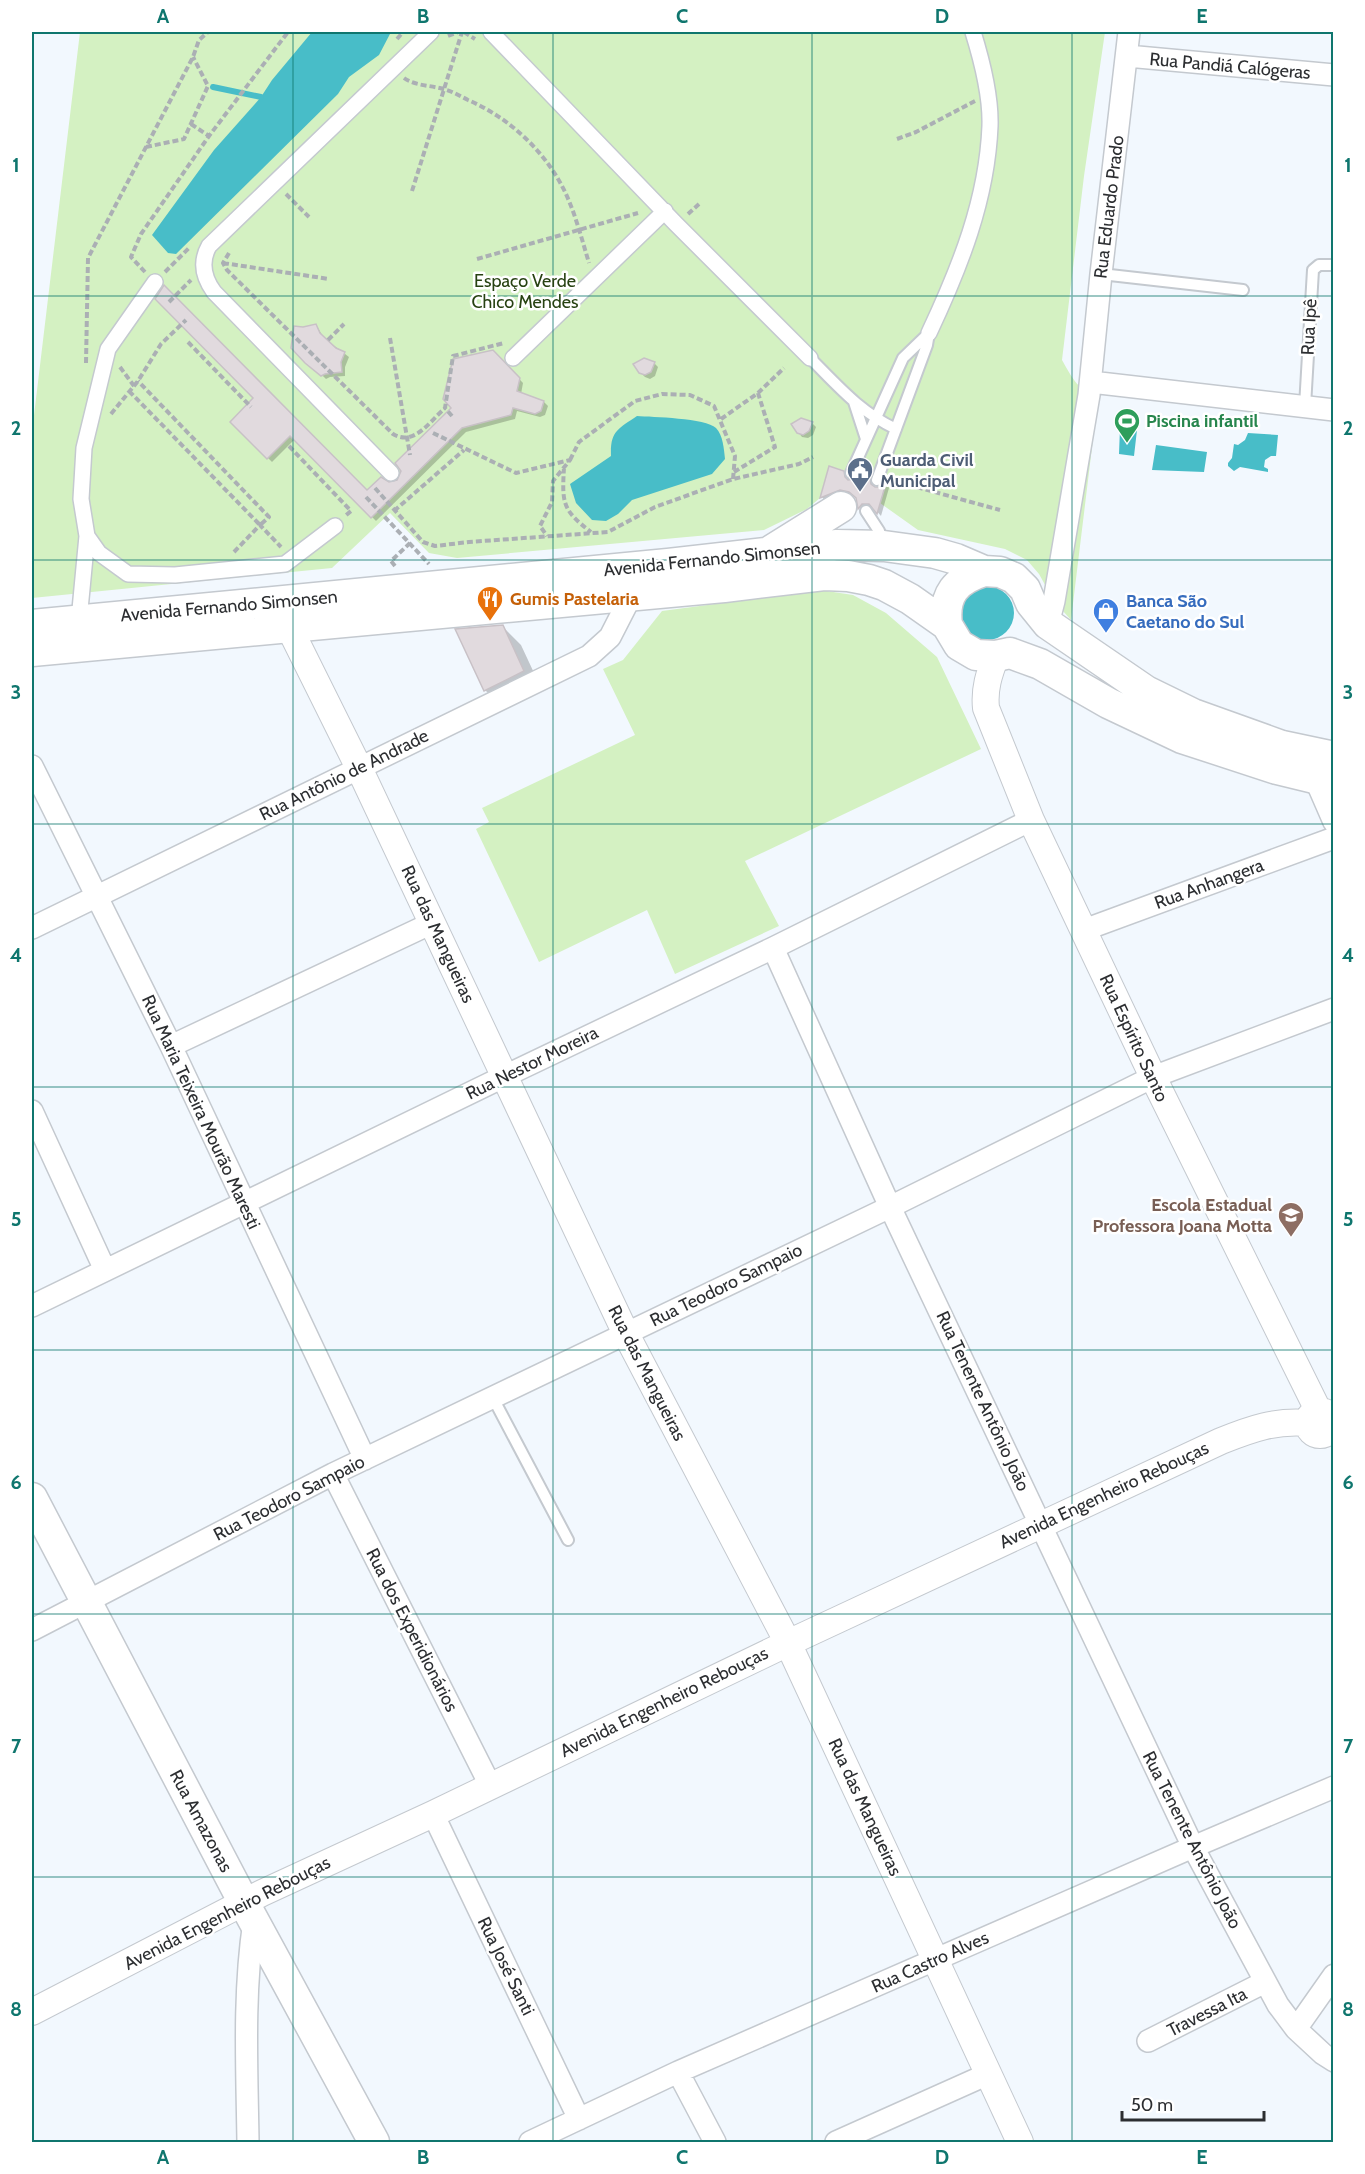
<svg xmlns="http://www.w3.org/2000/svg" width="1365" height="2174" viewBox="0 0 1365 2174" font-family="Cabin,sans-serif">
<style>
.green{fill:#d4f1c2}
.water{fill:#48bdc8}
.shadow{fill:#0003}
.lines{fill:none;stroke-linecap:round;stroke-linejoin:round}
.stream{stroke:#48bdc8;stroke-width:6}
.building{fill:#e1dade;stroke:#c8c1c6;stroke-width:1.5}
.service-casing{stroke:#c4c9cf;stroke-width:14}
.pedestrian-casing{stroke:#c4c9cf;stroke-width:18}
.minor-casing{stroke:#c4c9cf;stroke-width:24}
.tertiary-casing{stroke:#c4c9cf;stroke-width:28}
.secondary-casing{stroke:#c4c9cf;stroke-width:33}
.path{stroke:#abafb4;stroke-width:4;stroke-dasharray:6 3;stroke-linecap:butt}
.service{stroke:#fff;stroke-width:10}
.pedestrian{stroke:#fff;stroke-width:15}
.minor{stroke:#fff;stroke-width:21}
.tertiary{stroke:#fff;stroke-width:26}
.secondary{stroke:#fff;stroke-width:30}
.grid{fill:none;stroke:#0f766e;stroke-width:1.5;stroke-opacity:0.55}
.labels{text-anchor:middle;stroke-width:5;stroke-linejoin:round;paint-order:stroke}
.street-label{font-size:18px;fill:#2c2e31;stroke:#fff}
.park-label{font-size:18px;fill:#274212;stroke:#fff}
.leisure-label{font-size:18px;font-weight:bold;fill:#27864d;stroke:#fff;text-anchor:start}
.service-label{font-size:18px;font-weight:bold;fill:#4e5e75;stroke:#fff;text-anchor:start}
.food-label{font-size:18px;font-weight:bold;fill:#c56008;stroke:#fff;text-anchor:start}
.shop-label{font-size:18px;font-weight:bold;fill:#366cbe;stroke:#fff;text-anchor:start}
.education-label{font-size:18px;font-weight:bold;fill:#785e54;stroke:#fff;text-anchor:end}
.neatline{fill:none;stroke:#0f766e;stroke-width:2}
.grid-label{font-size:20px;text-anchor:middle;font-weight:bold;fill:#0f766e}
</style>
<rect width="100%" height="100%" fill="#f2f8fe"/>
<path class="green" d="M 80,32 L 1105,32 L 1084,176 L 1062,360 C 1072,378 1079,391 1098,398 L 1071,620 L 1054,601 L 1039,574 L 1027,560 L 1005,549 L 918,530 L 880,503 L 886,483 L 829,466 L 820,498 L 807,509 L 764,530 L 457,558 L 429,553 L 390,513 L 332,568 L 32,598 L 32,432 Z
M 820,590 L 853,595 L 886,613 L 937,657 L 981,749 L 745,861 L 779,926 L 675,974 L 647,910 L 539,962 L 476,829 L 489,822 L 482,808 L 635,735 L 603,669 L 623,660 L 662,611 Z"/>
<path class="water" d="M 312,32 L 391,32 L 379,55 L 349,77 L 338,94 L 176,254 L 168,253 L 152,235 L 214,150 L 261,97 L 272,80 Z
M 637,416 C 652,417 706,418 716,428 C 723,435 724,449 725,459 L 712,474 L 632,500 L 618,514 L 606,521 L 592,520 L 576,503 L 570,484 L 611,456 C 610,431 618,429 637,416 Z
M 1120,428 L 1137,430 L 1134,456 L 1119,454 Z
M 1248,433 L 1278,435 L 1276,456 L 1271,456 L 1265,460 L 1264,467 L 1268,469 L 1268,472 L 1240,467 L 1234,471 L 1228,466 L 1228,463 L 1232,458 L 1234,444 L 1238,445 L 1245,440 Z
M 1156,445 L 1207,452 L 1204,472 L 1152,470 Z
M960 613a27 27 0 1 1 54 0a27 27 0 1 1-54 0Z"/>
<path class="shadow" d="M 316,325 L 324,338 L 349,357 L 345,367 L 345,376 L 330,377 L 326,379 L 293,347 L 303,329 Z
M 493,351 L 523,383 L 521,394 L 544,402 L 548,406 L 545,415 L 540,417 L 517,411 L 515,419 L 466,432 L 376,521 L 295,439 L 272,462 L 232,422 L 255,398 L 367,492 L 399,482 Z
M 654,363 L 658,367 L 655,376 L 650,379 L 645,377 L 640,372 Z
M 812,423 L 816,427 L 813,435 L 808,438 L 802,437 L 798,432 Z
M 830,468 L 843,472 L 847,476 L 848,482 L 869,479 L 873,484 L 874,489 L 879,489 L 886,484 L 889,488 L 881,516 L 874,508 L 867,508 L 863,512 L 859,508 L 857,498 L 854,495 L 845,493 L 825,501 L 822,497 Z
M 502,626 L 521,645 L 542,690 L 504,709 L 485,690 Z"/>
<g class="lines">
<path class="stream" d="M 213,87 L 261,97"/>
</g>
<path class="building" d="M 164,285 L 367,490 L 381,477 L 389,482 L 397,480 L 401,471 L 395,463 L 451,408 L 443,399 L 453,359 L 493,350 L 520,378 L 517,391 L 544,401 L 541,411 L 535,414 L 513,408 L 511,415 L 462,428 L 371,518 L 290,436 L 267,459 L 230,422 L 253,398 L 155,299 Z
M 316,324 L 320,333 L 336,348 L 345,352 L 341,362 L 342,372 L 325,374 L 321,376 L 305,363 L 291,348 L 294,326 L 303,327 Z
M 644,358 L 655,362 L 651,372 L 645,375 L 639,373 L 633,364 Z
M 801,418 L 813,422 L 809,431 L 803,435 L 797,433 L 791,424 Z
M 829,466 L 844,471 L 845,477 L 848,480 L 855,479 L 858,475 L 870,478 L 871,484 L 875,487 L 879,487 L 886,483 L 877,514 L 869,504 L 862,504 L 858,509 L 856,498 L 849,492 L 840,490 L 820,498 Z
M 503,625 L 524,671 L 484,691 L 455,629 Z"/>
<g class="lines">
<g class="service-casing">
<path id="service" d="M 1101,274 L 1243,290
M 810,358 C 838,386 860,412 896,429
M 854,402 L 866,439
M 1305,406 L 1313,270 L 1319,265 L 1334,265
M 851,473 L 903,358 L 929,333
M 877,480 L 927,345 L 929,333
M 866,511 L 879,531 L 883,543
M 493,1398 L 568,1540"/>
</g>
<g class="pedestrian-casing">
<path id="pedestrian" d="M 491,32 L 676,224 L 810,358
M 155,282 L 108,349 L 84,448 L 81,499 L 87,536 L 99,553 L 128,574 L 175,575 L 285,564 L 335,526
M 929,333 C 960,267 987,200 990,126 C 991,95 982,61 973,32
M 513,358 L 665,211
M 391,473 L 214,292 C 203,277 200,262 209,246 L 431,32
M 79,620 L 87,536"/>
</g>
<g class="minor-casing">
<path id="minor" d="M 1127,56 L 1334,75
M 1091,382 L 1334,410
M 1048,624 L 1054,601 L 1089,395 L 1101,274 L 1129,32
M 32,766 L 171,1046 L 365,1459
M 1310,767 L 1334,822
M 32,928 L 589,656 L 610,637 L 632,594
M 1084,930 L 1334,838
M 773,948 L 890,1207 L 1193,1847 L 1278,2005 L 1296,2029 L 1323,2054 L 1334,2061
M 171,1046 L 432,923
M 32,1111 L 105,1270
M 32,1306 L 505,1076 L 773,948 L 1031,820
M 333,1474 L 490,1785
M 32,1630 L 333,1474 L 890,1207 L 1153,1077 L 1334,1009
M 433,1814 L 579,2119
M 1296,2029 L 1334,1975
M 1148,2041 L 1265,1982
M 678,2072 L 715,2142
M 248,2142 C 247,2069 243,1994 254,1921
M 530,2142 L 678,2072 L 1193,1847 L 1334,1787
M 836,2142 L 988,2074"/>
</g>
<g class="tertiary-casing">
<path id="tertiary" d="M 281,611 L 359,768 L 626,1334 L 788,1643 L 1020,2142
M 996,656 C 989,674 984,689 986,708 L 1031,820 L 1153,1077 L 1318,1410
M1308 1423a12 12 0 1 1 24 0a12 12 0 1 1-24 0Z
M 32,2012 L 262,1893 L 433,1814 L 788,1643 L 1221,1441 C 1251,1429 1276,1420 1308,1423"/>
</g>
<g class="secondary-casing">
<path id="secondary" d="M 772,550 L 841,507
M 32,625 L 668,564 L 837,545 L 884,546 L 935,553 L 956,559 L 984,571 L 1000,572 L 1014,578 L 1025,589 L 1031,603 L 1048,624 L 1146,691 L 1193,714 L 1282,746 L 1334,757
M 947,625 C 943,594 956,580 984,571
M 32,651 L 724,587 L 824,575 L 848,576 L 869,580 L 884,585 L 910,599 L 947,625 L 959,645 L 976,655 L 996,656 L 1010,653 L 1040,664 L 1108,703 L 1182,738 L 1277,769 L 1314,778 L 1334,779
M 32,1498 L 244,1903 L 374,2142"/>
</g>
<path class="path" d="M 464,32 L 475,39
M 448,36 L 458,32
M 397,39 L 403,32
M 404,78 C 415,86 430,85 443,89 C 452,91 460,96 468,100 C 510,118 547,153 566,194 C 576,216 582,240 589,263
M 191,124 L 209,136
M 897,139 L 916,132 L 975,101
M 146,147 L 184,139 L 208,86 L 193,57
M 412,191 L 462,32
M 286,194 L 309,217
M 688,214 L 699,204
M 229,253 L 223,263 L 227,270 L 393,434 C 414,447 430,421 445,408
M 477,259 L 638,213
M 223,263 L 329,279
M 145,272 L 131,257 L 141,234 L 209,136 L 288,32
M 165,272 L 189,248
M 169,302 L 191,280
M 390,338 L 410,455
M 328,340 L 344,324
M 188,342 L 251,407
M 86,363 L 88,258 L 193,57 L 199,40 L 208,32
M 120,367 L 134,386
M 129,391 L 260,525 L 269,517 L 138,381
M 111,414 L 138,381 L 161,344 L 186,320
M 452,416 L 445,408 L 453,356 L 504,343
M 721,419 L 758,393 L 784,368
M 433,433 L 516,473 L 570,460 L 553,481 L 552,502 L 540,526 L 547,536
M 289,446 L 351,511 L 345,516
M 570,460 L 579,442 L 635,401 L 662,394 L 690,395 L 714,406 L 735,456 L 733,479
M 564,467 C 562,503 562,510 591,532
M 734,472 L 775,447 L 758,393
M 891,480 L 1000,510
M 375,488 L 423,542 L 435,546 L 469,542 L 608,532 L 655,507 L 733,479 L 799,464 L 813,457
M 366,497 L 429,564
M 394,511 L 464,450
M 234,552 L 260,525 L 281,547
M 395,566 L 391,561 L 410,543"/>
<use href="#service" class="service"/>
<use href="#pedestrian" class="pedestrian"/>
<use href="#minor" class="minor"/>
<use href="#tertiary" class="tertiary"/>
<use href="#secondary" class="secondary"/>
</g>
<path class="grid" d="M 293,32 L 293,2142M 553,32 L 553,2142M 812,32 L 812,2142M 1072,32 L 1072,2142M 32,296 L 1334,296M 32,560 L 1334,560M 32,824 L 1334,824M 32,1087 L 1334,1087M 32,1350 L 1334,1350M 32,1614 L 1334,1614M 32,1877 L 1334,1877"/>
<defs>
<g id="stadium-pin" transform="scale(1.35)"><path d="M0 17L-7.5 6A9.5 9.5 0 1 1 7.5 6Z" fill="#2e9e5b" stroke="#fff"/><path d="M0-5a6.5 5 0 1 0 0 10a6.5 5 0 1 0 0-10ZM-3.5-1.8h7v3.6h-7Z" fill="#fff"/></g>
<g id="civic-pin" transform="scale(1.35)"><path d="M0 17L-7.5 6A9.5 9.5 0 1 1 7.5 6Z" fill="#5c6f8a" stroke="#fff"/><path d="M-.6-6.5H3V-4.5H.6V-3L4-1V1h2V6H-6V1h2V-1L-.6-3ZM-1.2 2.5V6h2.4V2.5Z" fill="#fff"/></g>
<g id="restaurant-pin" transform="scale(1.35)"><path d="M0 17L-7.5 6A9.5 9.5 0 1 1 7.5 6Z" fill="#e8710a" stroke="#fff"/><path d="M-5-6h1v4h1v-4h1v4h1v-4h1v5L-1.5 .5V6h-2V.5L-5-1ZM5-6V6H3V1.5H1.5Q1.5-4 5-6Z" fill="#fff"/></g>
<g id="shop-pin" transform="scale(1.35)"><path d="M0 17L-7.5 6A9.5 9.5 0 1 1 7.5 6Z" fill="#3f7fe0" stroke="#fff"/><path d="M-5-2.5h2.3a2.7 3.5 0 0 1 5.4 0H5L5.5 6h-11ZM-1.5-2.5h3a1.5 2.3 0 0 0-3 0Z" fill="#fff"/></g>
<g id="school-pin" transform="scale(1.35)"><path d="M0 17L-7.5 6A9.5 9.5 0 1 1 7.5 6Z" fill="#8d6e63" stroke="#fff"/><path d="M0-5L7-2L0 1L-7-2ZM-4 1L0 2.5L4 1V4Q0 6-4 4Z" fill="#fff"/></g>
</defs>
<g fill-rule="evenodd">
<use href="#stadium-pin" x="1127" y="421"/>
<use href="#civic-pin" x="860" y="470"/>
<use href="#restaurant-pin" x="490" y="599"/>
<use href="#shop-pin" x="1106" y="611"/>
<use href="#school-pin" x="1291" y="1215"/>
</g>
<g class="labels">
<g class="street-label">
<text transform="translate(1230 66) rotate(5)" y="6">Rua Pandiá Calógeras</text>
<text transform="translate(1109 207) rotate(-83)" y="6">Rua Eduardo Prado</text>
<text transform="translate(1309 327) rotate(-87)" y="6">Rua Ipê</text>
<text transform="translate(712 559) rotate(-6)" y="6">Avenida Fernando Simonsen</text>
<text transform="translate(229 606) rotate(-5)" y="6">Avenida Fernando Simonsen</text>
<text transform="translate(344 775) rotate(-26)" y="6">Rua Antônio de Andrade</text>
<text transform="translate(1209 884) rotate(-20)" y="6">Rua Anhangera</text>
<text transform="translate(438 934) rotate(65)" y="6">Rua das Mangueiras</text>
<text transform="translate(1134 1038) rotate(65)" y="6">Rua Espírito Santo</text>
<text transform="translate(532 1063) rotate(-26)" y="6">Rua Nestor Moreira</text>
<text transform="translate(201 1112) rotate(65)" y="6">Rua Maria Teixeira Mourão Maresti</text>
<text transform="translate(726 1285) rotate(-26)" y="6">Rua Teodoro Sampaio</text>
<text transform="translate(647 1373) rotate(63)" y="6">Rua das Mangueiras</text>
<text transform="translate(983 1401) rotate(65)" y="6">Rua Tenente Antônio João</text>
<text transform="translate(1104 1495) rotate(-25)" y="6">Avenida Engenheiro Rebouças</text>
<text transform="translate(289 1498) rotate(-27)" y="6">Rua Teodoro Sampaio</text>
<text transform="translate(412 1630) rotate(63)" y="6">Rua dos Experidionários</text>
<text transform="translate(664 1702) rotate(-26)" y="6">Avenida Engenheiro Rebouças</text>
<text transform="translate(865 1807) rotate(65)" y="6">Rua das Mangueiras</text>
<text transform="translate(201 1821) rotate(62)" y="6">Rua Amazonas</text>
<text transform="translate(1192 1840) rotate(63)" y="6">Rua Tenente Antônio João</text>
<text transform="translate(227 1913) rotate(-27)" y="6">Avenida Engenheiro Rebouças</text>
<text transform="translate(930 1962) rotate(-24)" y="6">Rua Castro Alves</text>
<text transform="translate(506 1966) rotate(64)" y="6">Rua José Santi</text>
<text transform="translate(1207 2012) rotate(-27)" y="6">Travessa Ita</text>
</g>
<g class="park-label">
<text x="525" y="287">Espaço Verde<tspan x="525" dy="21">Chico Mendes</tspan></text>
</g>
<g class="leisure-label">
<text x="1146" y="427">Piscina infantil</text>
</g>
<g class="service-label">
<text x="880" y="466">Guarda Civil<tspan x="880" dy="21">Municipal</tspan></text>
</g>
<g class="food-label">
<text x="510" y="605">Gumis Pastelaria</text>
</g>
<g class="shop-label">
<text x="1126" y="607">Banca São<tspan x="1126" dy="21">Caetano do Sul</tspan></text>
</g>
<g class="education-label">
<text x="1272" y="1211">Escola Estadual<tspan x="1272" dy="21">Professora Joana Motta</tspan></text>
</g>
</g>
<rect width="1365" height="2174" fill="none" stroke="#ffffff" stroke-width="66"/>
<path d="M1122 2111v9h142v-9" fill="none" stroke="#2c2e31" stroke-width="3"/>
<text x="1131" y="2111" font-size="18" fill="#2c2e31" stroke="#ffffff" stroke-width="4.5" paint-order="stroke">50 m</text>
<rect x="33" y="33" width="1299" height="2108" class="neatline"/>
<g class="grid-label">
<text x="163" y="23">A</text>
<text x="423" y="23">B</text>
<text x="682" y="23">C</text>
<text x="942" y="23">D</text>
<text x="1202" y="23">E</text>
<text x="16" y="172">1</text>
<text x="1348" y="172">1</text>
<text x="16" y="435">2</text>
<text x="1348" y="435">2</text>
<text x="16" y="699">3</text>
<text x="1348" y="699">3</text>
<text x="16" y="962">4</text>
<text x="1348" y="962">4</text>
<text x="16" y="1226">5</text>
<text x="1348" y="1226">5</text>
<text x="16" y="1489">6</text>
<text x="1348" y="1489">6</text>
<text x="16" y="1753">7</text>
<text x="1348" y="1753">7</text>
<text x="16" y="2016">8</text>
<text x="1348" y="2016">8</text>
<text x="163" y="2164">A</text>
<text x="423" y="2164">B</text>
<text x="682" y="2164">C</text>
<text x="942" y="2164">D</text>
<text x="1202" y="2164">E</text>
</g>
</svg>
